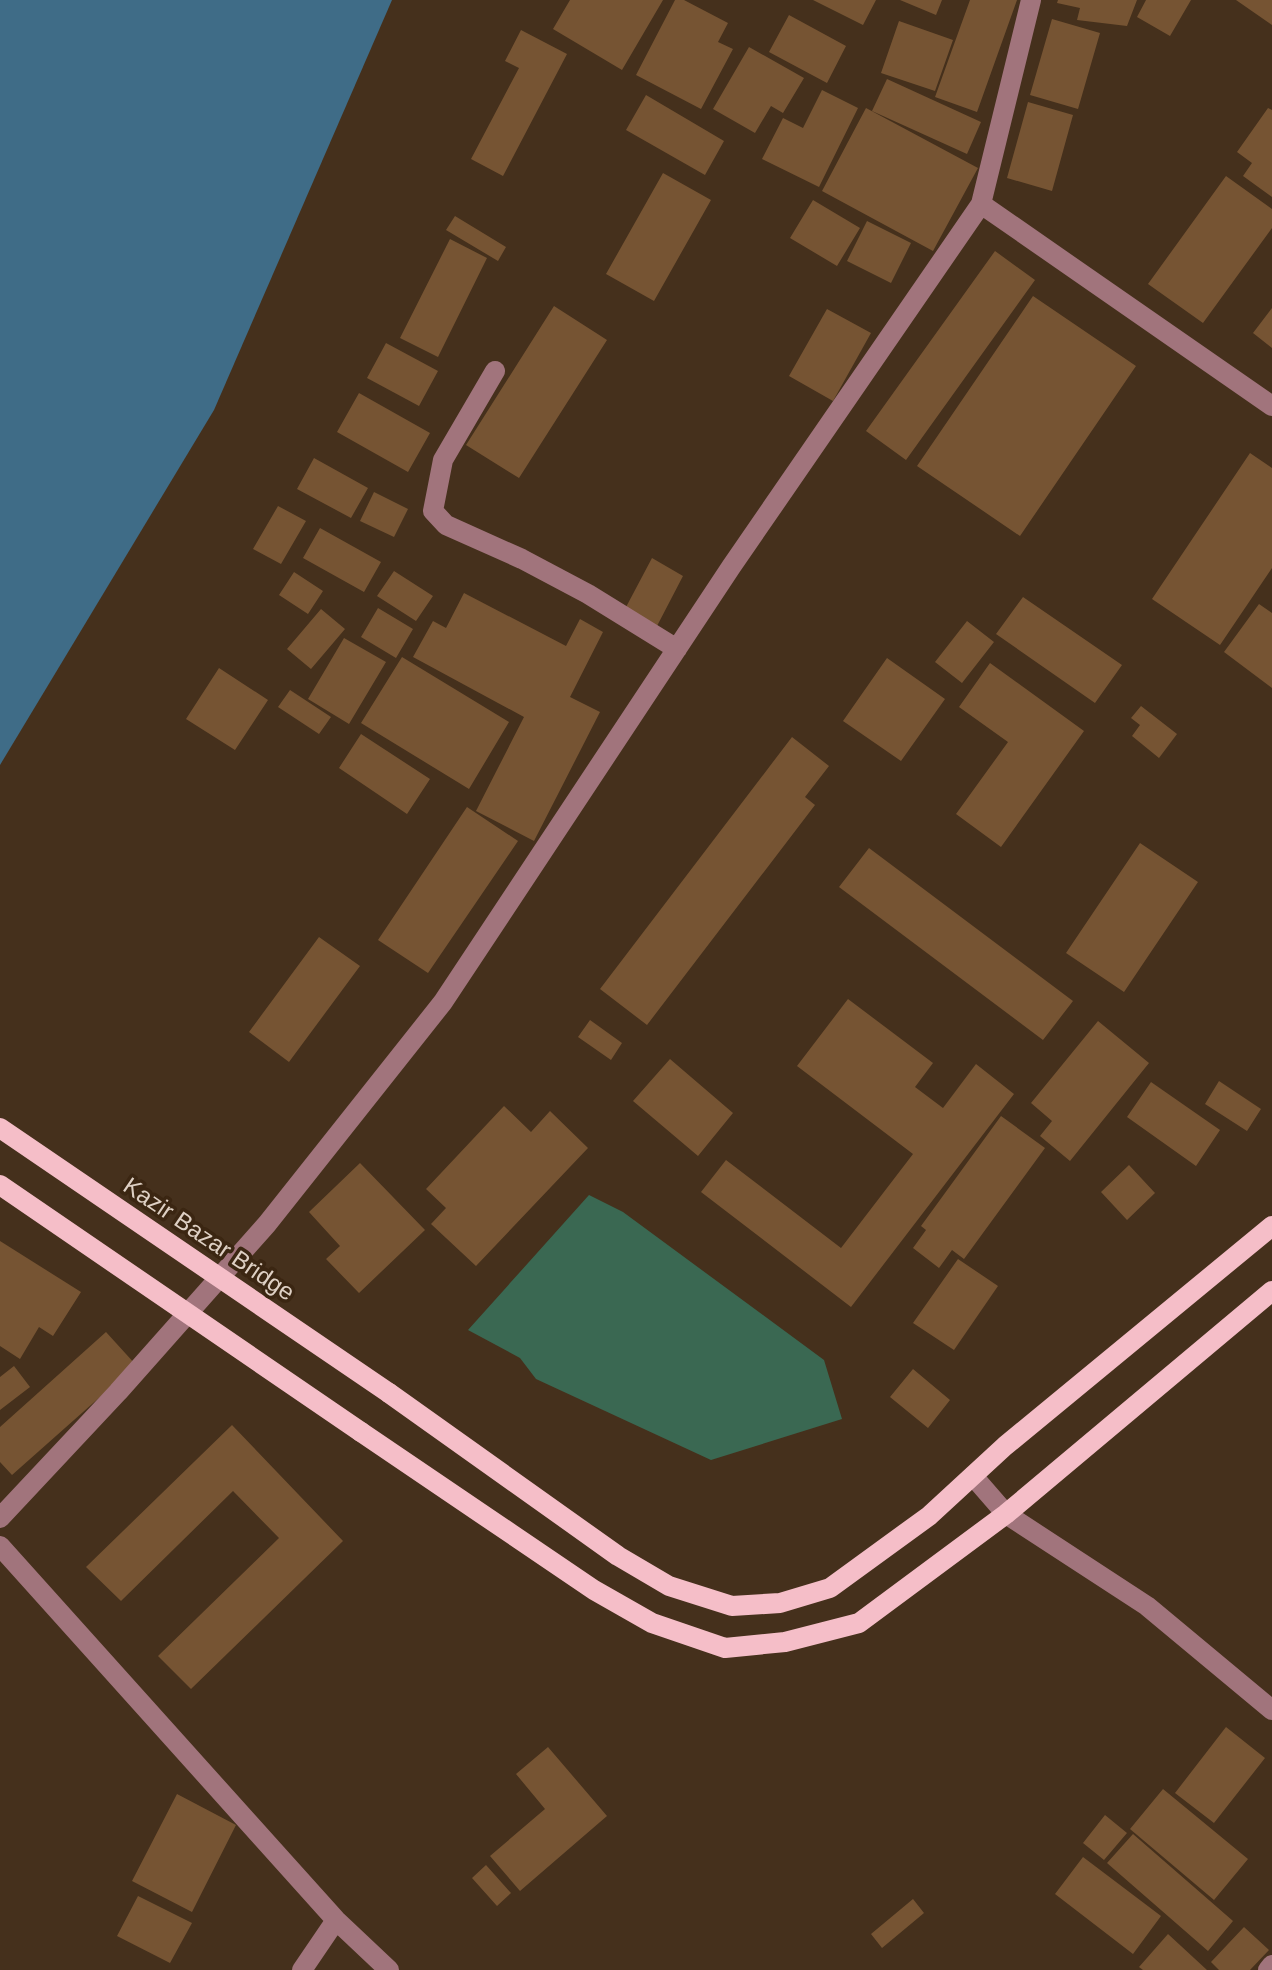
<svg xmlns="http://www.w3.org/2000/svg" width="1272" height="1970" viewBox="0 0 1272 1970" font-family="Helvetica,sans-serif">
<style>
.green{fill:#3a6852}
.water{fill:#3f6c87}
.building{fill:#765433}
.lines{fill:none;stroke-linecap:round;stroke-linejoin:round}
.minor{stroke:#a1747c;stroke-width:20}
.major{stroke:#f5bec8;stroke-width:20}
.major-bridge{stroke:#f5bec8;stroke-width:20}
.labels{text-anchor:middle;stroke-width:7;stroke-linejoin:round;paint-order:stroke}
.street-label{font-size:24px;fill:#ded0c4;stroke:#3b2612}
</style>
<rect width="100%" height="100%" fill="#45301c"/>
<path class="green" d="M 589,1195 L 623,1212 L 824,1360 L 842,1419 L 711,1460 L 536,1379 L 520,1358 L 468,1330 Z"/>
<path class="water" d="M 0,0 L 392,0 L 214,410 L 0,765 Z"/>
<path class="building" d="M 570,0 L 663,0 L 622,70 L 553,29 Z
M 675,0 L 684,0 L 728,23 L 718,42 L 733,49 L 701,109 L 636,75 Z
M 813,0 L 876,0 L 863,25 Z
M 900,0 L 942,0 L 936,15 Z
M 970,0 L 1017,0 L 977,112 L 935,97 Z
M 1058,0 L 1137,0 L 1127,26 L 1077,20 L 1080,8 L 1057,3 Z
M 1146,0 L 1191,0 L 1170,36 L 1137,17 Z
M 1236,0 L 1272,0 L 1272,25 Z
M 789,15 L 846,46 L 827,83 L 769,52 Z
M 1052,19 L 1100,33 L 1078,109 L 1030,95 Z
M 899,21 L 953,40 L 935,91 L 881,73 Z
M 521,30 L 567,54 L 503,176 L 471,159 L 519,68 L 505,61 Z
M 749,47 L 804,78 L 783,113 L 771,106 L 755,133 L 713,109 Z
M 887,79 L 981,122 L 967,154 L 872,111 Z
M 822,90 L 858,108 L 819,187 L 762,159 L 783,118 L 803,128 Z
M 646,95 L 724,141 L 705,175 L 626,130 Z
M 1028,102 L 1073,115 L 1052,191 L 1007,178 Z
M 866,108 L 978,168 L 933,251 L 822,191 Z
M 1268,108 L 1272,110 L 1272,197 L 1243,176 L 1252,163 L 1237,152 Z
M 663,173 L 711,200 L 654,301 L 606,274 Z
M 1226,176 L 1272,209 L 1272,228 L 1203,323 L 1148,284 Z
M 813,200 L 860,228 L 837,266 L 790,238 Z
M 455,216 L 506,247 L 498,261 L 446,230 Z
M 867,221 L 911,243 L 891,283 L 847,261 Z
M 450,239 L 487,258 L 438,357 L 400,338 Z
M 995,251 L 1035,280 L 906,460 L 866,431 Z
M 1033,296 L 1136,366 L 1020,536 L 917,466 Z
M 554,306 L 607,340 L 519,478 L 466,445 Z
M 1272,308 L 1272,348 L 1253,333 Z
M 827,309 L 871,333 L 833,401 L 789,376 Z
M 386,343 L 438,371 L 419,406 L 367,378 Z
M 359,393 L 430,433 L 408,472 L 337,432 Z
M 1250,453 L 1272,468 L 1272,568 L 1220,645 L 1152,599 Z
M 314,458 L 368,488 L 351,518 L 297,489 Z
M 374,492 L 408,509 L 394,537 L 360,521 Z
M 278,506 L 306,521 L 281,564 L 253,549 Z
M 320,528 L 381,562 L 364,592 L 303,558 Z
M 652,558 L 683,576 L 657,626 L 625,609 Z
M 394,571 L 433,596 L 416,621 L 377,596 Z
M 294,572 L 323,591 L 308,614 L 279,595 Z
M 464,593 L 566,646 L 580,619 L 603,632 L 570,697 L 600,712 L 534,841 L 476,811 L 524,717 L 413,657 L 433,621 L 446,628 Z
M 1023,597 L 1122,665 L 1095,703 L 996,634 Z
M 1259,604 L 1272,613 L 1272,688 L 1224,652 Z
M 378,608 L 413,629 L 396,658 L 361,637 Z
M 321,609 L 345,629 L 311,669 L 287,649 Z
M 967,621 L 994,642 L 962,683 L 935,662 Z
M 344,638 L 386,662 L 349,724 L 308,699 Z
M 402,657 L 509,722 L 469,789 L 361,723 Z
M 887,658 L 945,699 L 901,761 L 843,721 Z
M 990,663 L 1084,731 L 1001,847 L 956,814 L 1008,742 L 959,707 Z
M 219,668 L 268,700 L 235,750 L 186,719 Z
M 290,690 L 331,717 L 319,734 L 278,707 Z
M 1141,706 L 1177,734 L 1159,758 L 1132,736 L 1140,725 L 1131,718 Z
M 361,734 L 430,779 L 407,814 L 339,768 Z
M 792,737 L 829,766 L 805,797 L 815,805 L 647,1025 L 600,989 Z
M 467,807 L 518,841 L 428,973 L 378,940 Z
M 1140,843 L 1198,882 L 1124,992 L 1066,953 Z
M 869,848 L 1073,1001 L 1043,1040 L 839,887 Z
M 319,937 L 360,966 L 289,1062 L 249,1032 Z
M 848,999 L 933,1063 L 915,1087 L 943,1108 L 976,1064 L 1014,1094 L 851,1307 L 701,1192 L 726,1160 L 841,1248 L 913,1154 L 797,1066 Z
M 590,1020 L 622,1043 L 611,1060 L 578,1037 Z
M 1098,1021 L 1149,1063 L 1070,1161 L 1040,1136 L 1052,1121 L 1031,1103 Z
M 670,1059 L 733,1113 L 698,1156 L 633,1101 Z
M 1219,1081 L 1261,1109 L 1247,1131 L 1205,1104 Z
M 1151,1082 L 1220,1130 L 1196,1166 L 1127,1117 Z
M 504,1106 L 531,1132 L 550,1111 L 588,1148 L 476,1266 L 431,1224 L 446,1208 L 426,1189 Z
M 1001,1116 L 1045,1148 L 964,1259 L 952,1250 L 939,1268 L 913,1248 L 926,1230 L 921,1226 Z
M 360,1163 L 425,1230 L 359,1293 L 326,1259 L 340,1246 L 309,1212 Z
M 1129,1165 L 1155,1193 L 1127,1220 L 1101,1192 Z
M 0,1241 L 81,1292 L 53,1336 L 39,1327 L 20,1359 L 0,1346 Z
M 958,1259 L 998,1286 L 954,1350 L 913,1323 Z
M 106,1332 L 136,1365 L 12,1475 L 0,1462 L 0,1427 Z
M 14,1366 L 30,1387 L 0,1410 L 0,1377 Z
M 913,1369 L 950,1400 L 928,1428 L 890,1397 Z
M 232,1425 L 343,1541 L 191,1689 L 158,1656 L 279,1538 L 233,1491 L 121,1601 L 86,1567 Z
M 1226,1727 L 1265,1758 L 1214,1823 L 1175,1793 Z
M 548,1747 L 607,1816 L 520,1891 L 490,1856 L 545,1809 L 516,1774 Z
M 1163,1789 L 1248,1859 L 1214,1900 L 1130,1829 Z
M 177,1794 L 236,1825 L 192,1912 L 132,1881 Z
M 1105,1815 L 1127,1833 L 1104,1860 L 1083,1843 Z
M 1133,1834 L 1233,1921 L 1208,1951 L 1107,1863 Z
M 1083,1857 L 1161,1916 L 1133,1954 L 1055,1894 Z
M 486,1865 L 511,1893 L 497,1906 L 472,1878 Z
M 138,1896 L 192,1923 L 170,1963 L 117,1936 Z
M 913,1899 L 924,1913 L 882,1948 L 871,1934 Z
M 1244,1927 L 1269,1950 L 1250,1970 L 1219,1970 L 1211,1962 Z
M 1168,1934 L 1207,1970 L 1143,1970 L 1139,1967 Z"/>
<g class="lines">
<path class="minor" d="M 981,204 L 1272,406
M 495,371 L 443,460 L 433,511 L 446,525 L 522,559 L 588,594 L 677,649
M 973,1476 L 1006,1514 L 1147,1606 L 1272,1710
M 0,1518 L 118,1392 L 267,1224 L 443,1002 L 731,567 L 981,204 L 1031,0
M 0,1546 L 336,1920 L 389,1970
M 302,1970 L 336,1920
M 1268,1970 L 1272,1965"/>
<path class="major" d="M 389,1393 L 618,1556 L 669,1586 L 732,1606 L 780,1603 L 830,1588 L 929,1516 L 1005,1446 L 1272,1226
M 361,1432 L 594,1590 L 652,1623 L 725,1648 L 785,1642 L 859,1623 L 1006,1514 L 1272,1291"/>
<path class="major-bridge" d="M 0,1128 L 389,1393
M 0,1185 L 361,1432"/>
</g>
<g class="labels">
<g class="street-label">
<text transform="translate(209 1239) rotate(34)" y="8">Kazir Bazar Bridge</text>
</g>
</g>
</svg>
